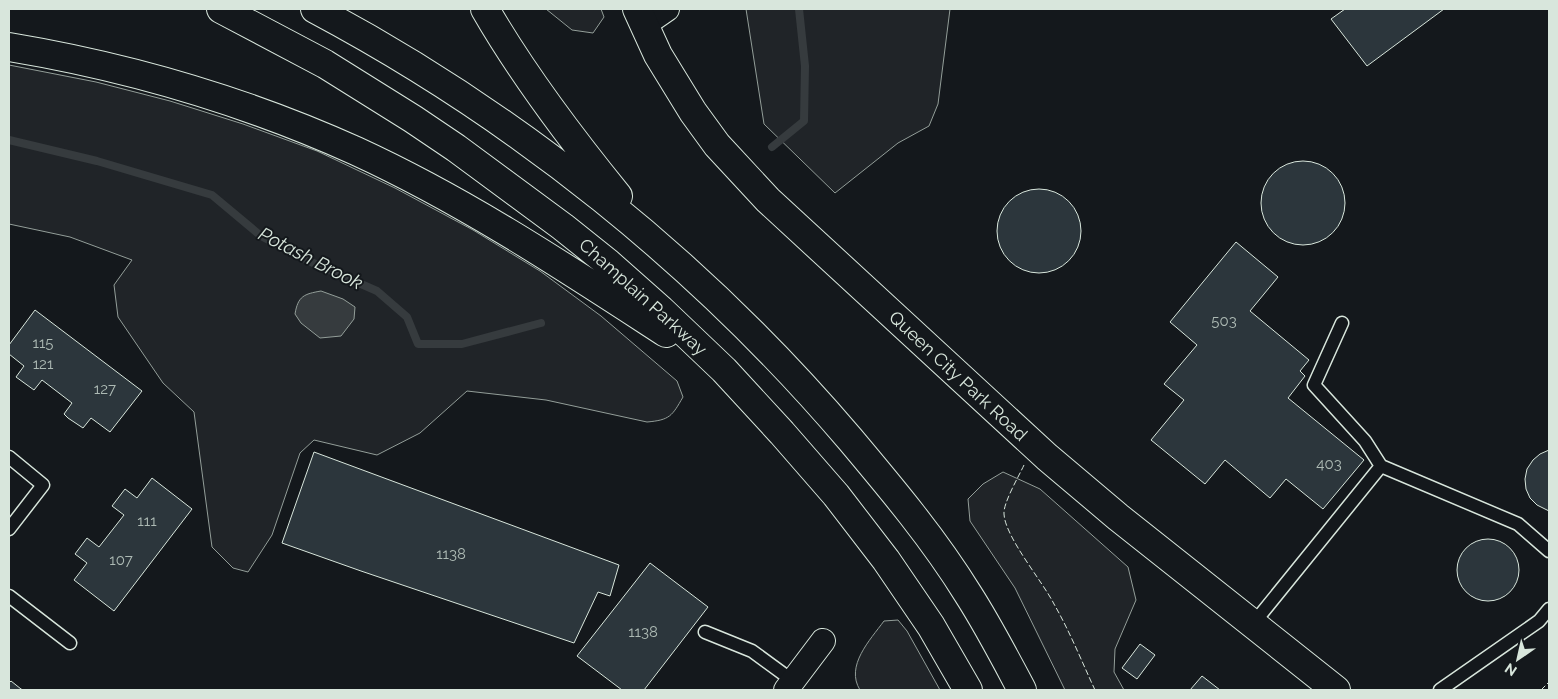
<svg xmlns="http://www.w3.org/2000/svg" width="1558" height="699" viewBox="0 0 1558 699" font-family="Raleway,sans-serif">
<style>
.green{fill:#202428;stroke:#939e99}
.water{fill:#363b3e;stroke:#939e99}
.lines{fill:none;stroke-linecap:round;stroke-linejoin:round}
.stream{stroke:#363b3e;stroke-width:8}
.building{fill:#2c363c;stroke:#d8e6dc}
.lane-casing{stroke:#d8e6dc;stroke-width:15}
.street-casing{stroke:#d8e6dc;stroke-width:26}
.secondary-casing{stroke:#d8e6dc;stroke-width:30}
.primary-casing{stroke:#d8e6dc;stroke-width:30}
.lane{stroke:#14181c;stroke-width:12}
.street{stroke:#14181c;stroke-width:24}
.secondary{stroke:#14181c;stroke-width:28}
.primary{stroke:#14181c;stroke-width:28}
.fence{stroke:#d8e6dc;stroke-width:1;stroke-dasharray:6 2.5;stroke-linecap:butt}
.labels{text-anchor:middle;stroke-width:4;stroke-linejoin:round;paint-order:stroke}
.number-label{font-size:15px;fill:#adbab4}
.street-label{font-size:18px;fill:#d8e6dc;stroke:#14181c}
.water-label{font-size:19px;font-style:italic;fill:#d8e6dc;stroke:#14181c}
</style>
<rect width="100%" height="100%" fill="#14181c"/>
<path class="green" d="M 546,9 L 601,9 L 604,17 L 593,33 L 572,30 Z
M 746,9 L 950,9 L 938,104 L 929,126 L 898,143 L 835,193 L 764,124 Z
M 9,65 L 96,82 L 170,101 L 243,124 L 317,151 L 395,188 L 473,230 L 540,271 L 601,316 L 677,381 L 683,397 C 672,416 670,420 647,422 L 546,400 L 467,391 L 420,433 L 377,455 L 314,440 L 300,453 L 272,535 L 248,572 L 233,568 L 212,547 L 194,412 L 163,383 L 118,317 L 114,285 L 132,260 L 70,237 L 9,224 Z
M 1003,472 L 1040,489 L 1128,567 L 1136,600 L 1115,649 L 1114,672 L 1124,690 L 1065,690 L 1015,588 L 970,521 L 968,499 L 983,484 Z
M 898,620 L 907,631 L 940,690 L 860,690 C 845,666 870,640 884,621 Z"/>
<path class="water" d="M 321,291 L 343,299 L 355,307 L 354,319 L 341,336 L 320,338 L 301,323 L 295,314 C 298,296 304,294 321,291 Z"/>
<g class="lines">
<path class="stream" d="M 9,140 L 97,161 L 212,195 L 261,236 L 311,262 L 377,291 L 407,317 L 418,344 L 462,344 L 541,323
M 772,147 L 804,121 L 805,66 L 799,9"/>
</g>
<path class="building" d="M 1345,9 L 1444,9 L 1367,66 L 1331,19 Z
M1261 203a42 42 0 1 1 84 0a42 42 0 1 1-84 0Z
M997 231a42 42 0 1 1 84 0a42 42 0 1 1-84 0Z
M 1236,242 L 1278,277 L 1250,311 L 1309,360 L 1300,371 L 1305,376 L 1288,398 L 1364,460 L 1323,509 L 1286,479 L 1270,498 L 1225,460 L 1205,484 L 1151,440 L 1184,400 L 1164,384 L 1197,345 L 1170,322 Z
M 35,310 L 142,391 L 110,432 L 91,418 L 83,428 L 68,418 L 64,414 L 72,403 L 42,380 L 34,390 L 16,377 L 24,366 L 9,354 L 9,345 Z
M 1549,450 L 1549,511 L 1537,505 L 1530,498 L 1526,489 L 1525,479 L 1527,469 L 1533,460 L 1540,454 Z
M 314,452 L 619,565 L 610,596 L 598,592 L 574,643 L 361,571 L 282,543 Z
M 152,478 L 192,509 L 114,611 L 74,580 L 87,563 L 75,554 L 87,538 L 99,547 L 124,515 L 112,506 L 125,489 L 137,498 Z
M1457 570a31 31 0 1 1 62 0a31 31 0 1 1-62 0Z
M 650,563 L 708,607 L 644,690 L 622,690 L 577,656 Z
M 1140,644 L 1155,655 L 1137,679 L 1122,668 Z
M 1202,676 L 1220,690 L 1190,690 Z
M 11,681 L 21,689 L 23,690 L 9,690 L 9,683 Z"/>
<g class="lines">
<g class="lane-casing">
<path id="lane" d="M 1342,323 L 1314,385 L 1365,441 L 1381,466
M 9,457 L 43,485 L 9,529
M 9,596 L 70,643
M 1253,624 L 1381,466 L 1518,524 L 1549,551
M 705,632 L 752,651 L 793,681
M 1440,690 L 1539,621 L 1549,609"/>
</g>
<g class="street-casing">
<path id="street" d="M 643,24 L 654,18 L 667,9
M 786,690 L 823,641"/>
</g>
<g class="secondary-casing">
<path id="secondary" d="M 637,9 L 658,55 L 693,112 L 717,145 L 768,200 L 1047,457 L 1118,517 L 1336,690"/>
</g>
<g class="primary-casing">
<path id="primary" d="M 221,9 L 325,64 L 413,119 L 456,148 L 563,227 L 608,263 L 661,310 L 724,370 L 782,433 L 836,495 L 886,560 L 931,626 L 968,690
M 315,9 C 518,117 701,264 850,439 C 892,489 934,539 968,594 C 988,625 1005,658 1022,690
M 485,9 C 523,75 570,137 618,196
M 9,47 C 129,67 245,101 356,151 C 465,201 566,268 666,333"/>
</g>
<use href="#lane" class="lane"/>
<use href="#street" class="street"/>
<use href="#secondary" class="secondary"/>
<use href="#primary" class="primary"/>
<path class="fence" d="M 1024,465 C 1019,476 1003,503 1004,514 C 1005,537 1043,582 1054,604 C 1070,632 1082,662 1095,690
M 1541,690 L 1549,682"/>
</g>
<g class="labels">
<g class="number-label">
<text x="1224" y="326">503</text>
<text x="43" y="348">115</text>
<text x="43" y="369">121</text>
<text x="105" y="394">127</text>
<text x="1329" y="469">403</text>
<text x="147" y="526">111</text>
<text x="451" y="559">1138</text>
<text x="121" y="565">107</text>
<text x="643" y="637">1138</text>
</g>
<g class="street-label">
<text transform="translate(643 297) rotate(42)" y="6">Champlain Parkway</text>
<text transform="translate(958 376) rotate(43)" y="6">Queen City Park Road</text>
</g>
<g class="water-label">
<text transform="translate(311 258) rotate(27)" y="7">Potash Brook</text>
</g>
</g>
<rect width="1558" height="699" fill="none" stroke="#d8e6dc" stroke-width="20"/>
<g transform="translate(1518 659) rotate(214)" stroke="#14181c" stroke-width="4" paint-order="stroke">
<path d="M0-4L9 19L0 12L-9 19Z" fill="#d8e6dc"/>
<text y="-8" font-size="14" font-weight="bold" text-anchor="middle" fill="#d8e6dc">N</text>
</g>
</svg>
